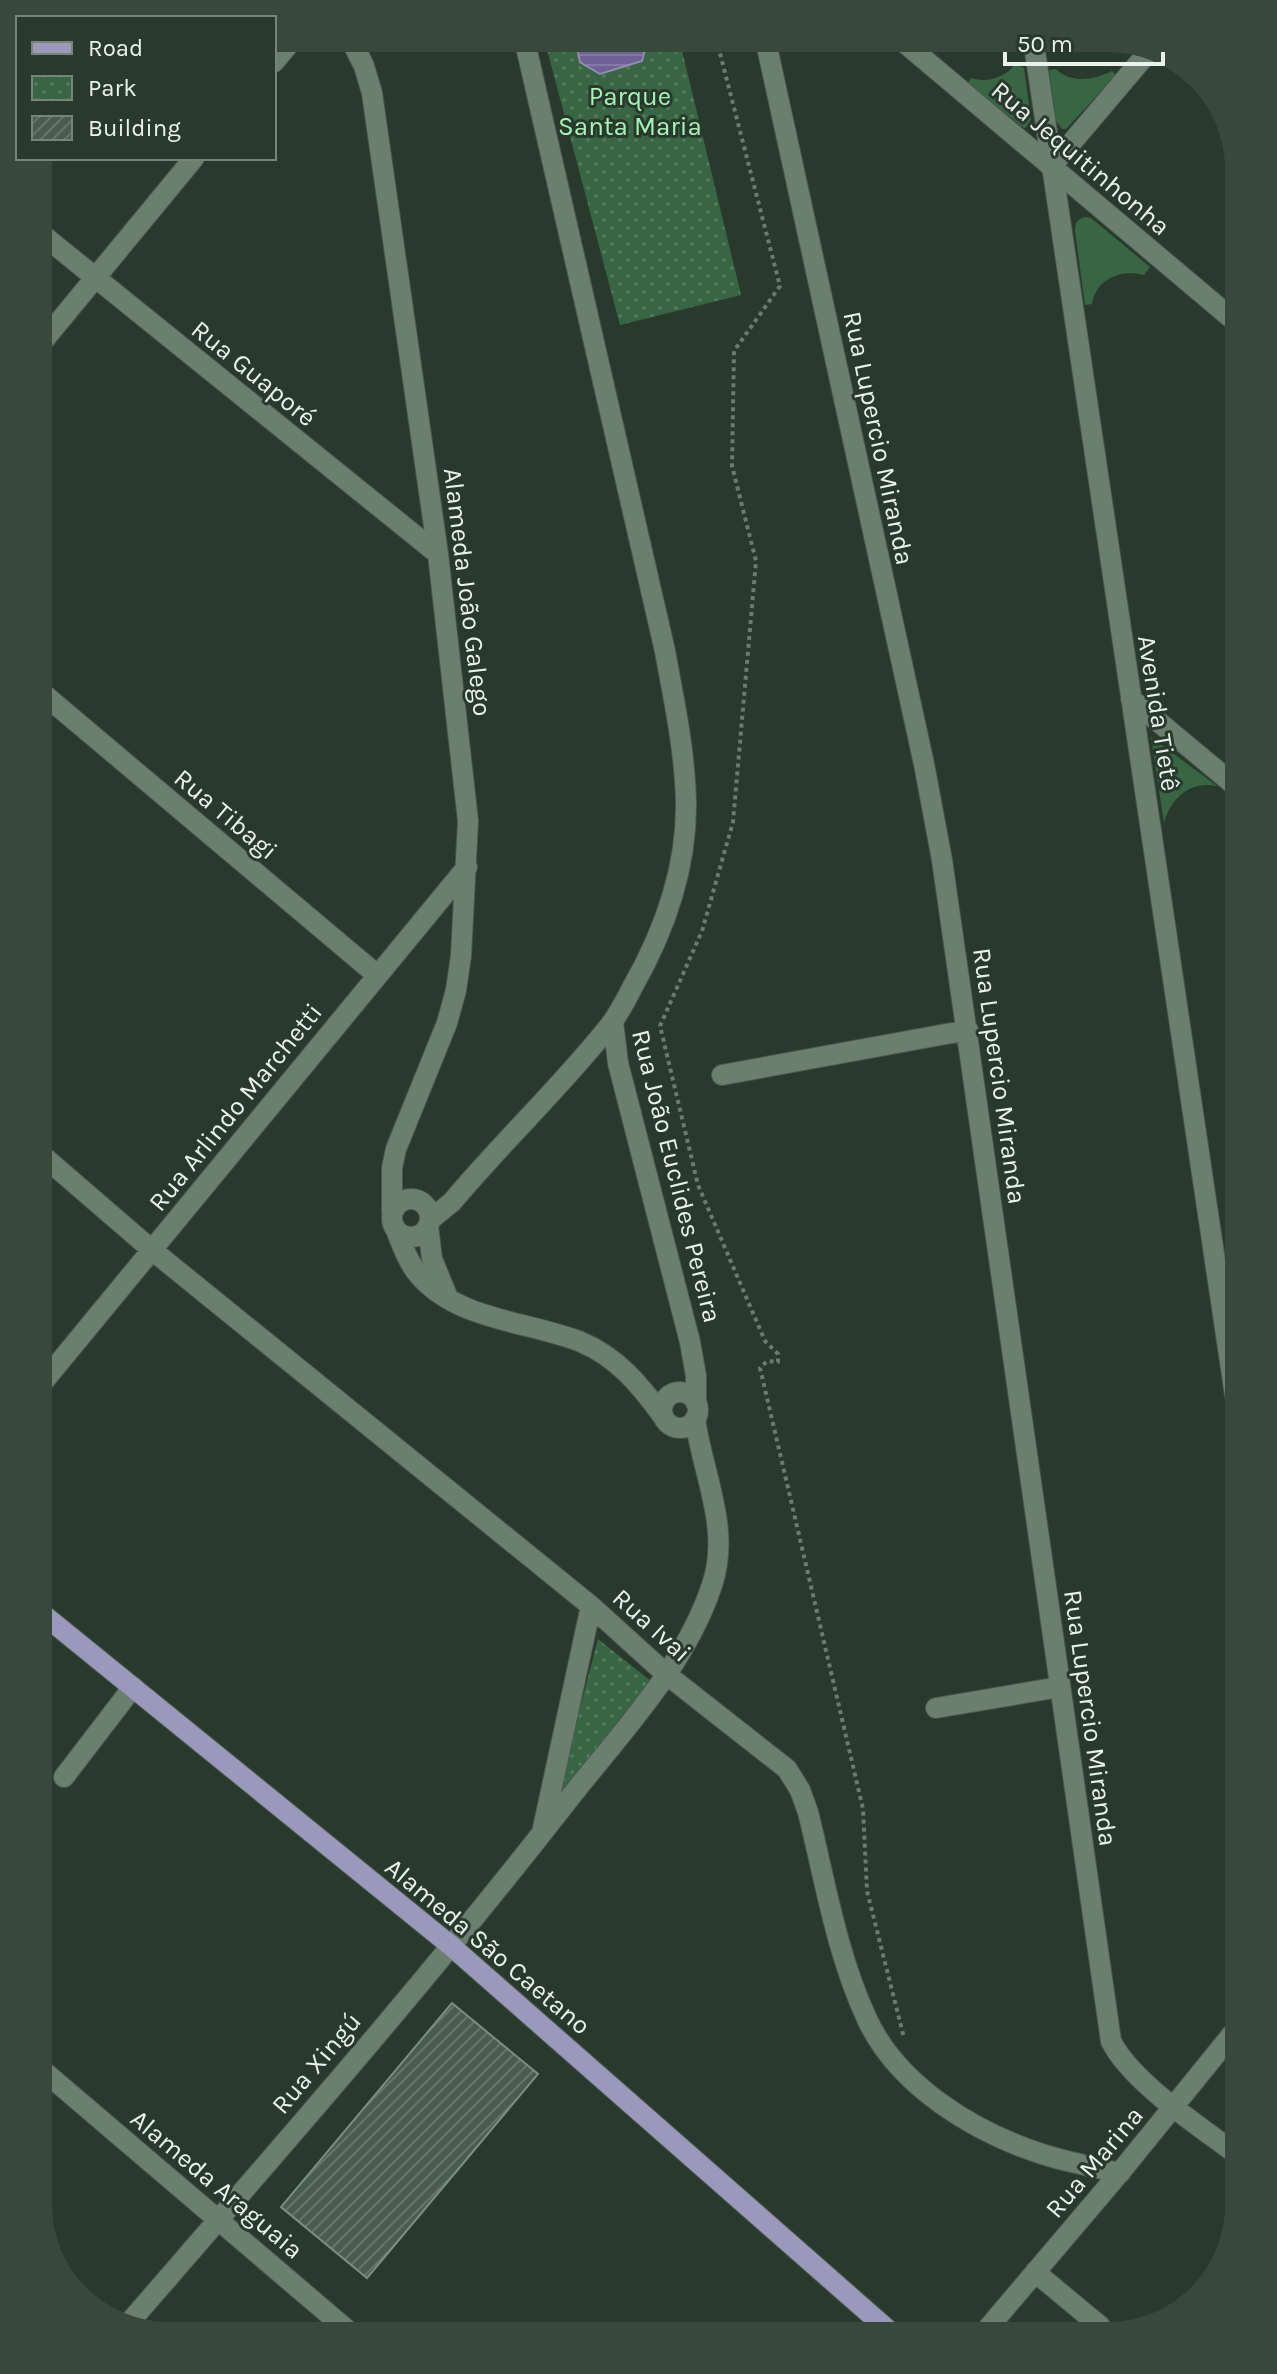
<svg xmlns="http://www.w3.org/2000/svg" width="1277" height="2374" viewBox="0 0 1277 2374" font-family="Karla,sans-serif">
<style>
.green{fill:#386644}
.park{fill:url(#park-dots)}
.water{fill:url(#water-rules);stroke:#928daf;stroke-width:2}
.building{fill:url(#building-hatch);stroke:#7b8e7e;stroke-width:2}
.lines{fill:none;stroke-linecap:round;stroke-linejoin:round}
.minor-casing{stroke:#49584d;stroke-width:22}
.major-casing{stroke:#49584d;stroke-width:22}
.path{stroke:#6c7b6f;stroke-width:4;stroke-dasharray:4 4;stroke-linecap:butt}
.minor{stroke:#6c7f6f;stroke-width:20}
.major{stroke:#9a99bb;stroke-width:20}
.labels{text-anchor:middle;stroke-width:6;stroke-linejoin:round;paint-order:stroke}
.park-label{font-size:26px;fill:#a6f3b7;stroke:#293a2d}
.street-label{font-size:26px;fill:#e9f3eb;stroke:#293a2d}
</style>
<defs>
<pattern id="park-dots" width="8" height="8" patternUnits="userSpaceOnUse" patternTransform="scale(2)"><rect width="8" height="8" fill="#386644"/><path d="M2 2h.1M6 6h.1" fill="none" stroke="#557c5f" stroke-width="1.8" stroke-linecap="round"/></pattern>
<pattern id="water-rules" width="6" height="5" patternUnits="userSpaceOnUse" patternTransform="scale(2)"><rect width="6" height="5" fill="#6d6195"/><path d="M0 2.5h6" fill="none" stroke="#8278a4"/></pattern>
<pattern id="building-hatch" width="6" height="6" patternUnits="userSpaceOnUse" patternTransform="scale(2)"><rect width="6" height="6" fill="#4a5c4e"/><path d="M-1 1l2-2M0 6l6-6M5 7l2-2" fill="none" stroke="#647468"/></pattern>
</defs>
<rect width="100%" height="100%" fill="#293a2d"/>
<path class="green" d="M 1015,64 L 1024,68 L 1031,119 L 1029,125 L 1024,128 L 967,84 L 971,78 C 987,83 1005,78 1015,64 Z
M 1056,69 C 1071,84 1094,80 1112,71 L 1116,75 L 1066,129 L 1062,129 L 1056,121 L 1049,70 Z
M 1085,217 L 1091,218 L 1150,267 L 1144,275 C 1121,269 1096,279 1092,304 L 1085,305 L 1075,231 C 1075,223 1077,219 1085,217 Z
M 1151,737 L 1217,786 C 1190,780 1170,799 1164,823 Z"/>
<path class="park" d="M 544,38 L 679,38 L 741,295 L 620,325 Z
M 598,1639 L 656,1685 L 553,1811 Z"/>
<path class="water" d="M 575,38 L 582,38 L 583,43 L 611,41 L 619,45 L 625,38 L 648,38 L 642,61 L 600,74 L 580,62 Z"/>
<path class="building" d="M 452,2003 L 538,2074 L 367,2278 L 281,2207 Z"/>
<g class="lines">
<g class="minor-casing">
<path id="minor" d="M 350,38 L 364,66 L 372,93 L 438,554 L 468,821 L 461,956 L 456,990 L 447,1023 L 396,1149 L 392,1168 L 392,1212
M 765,38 L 924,764 L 942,860 L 1111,2041 C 1131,2082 1202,2128 1239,2156
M 899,38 L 1230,317
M 1033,38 L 1235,1395
M 274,62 L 294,38
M 1051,167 L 1150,50
M 39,232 L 438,554
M 39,346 L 194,158
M 41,692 L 377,975
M 1131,699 L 1232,783
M 613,1022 L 618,1063 L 690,1342 L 696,1376 L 696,1403
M 722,1075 L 968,1030
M 43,1156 L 152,1250 L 591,1606 L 666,1674 L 787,1769 L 800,1790 L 808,1812 C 825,1881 837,1955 867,2019 C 898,2086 974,2132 1042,2154 C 1067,2162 1094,2167 1120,2173
M392 1218a19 19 0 1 1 38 0a19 19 0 1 1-38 0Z
M 430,1220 L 452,1202 C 503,1141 562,1086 611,1024 C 619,1013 626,1000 632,988 C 665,930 687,869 686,802 C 685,751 674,701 665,651 L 524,38
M 428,1226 L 432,1259 L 448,1298
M 396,1230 C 402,1245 408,1262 418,1274 C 457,1321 529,1321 581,1342 C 617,1357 640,1385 662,1415
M 44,1381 L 467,867
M662 1410a18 18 0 1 1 36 0a18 18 0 1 1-36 0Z
M 936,1708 L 1060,1687
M 64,1777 L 133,1687
M 543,1828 L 591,1606
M 47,2074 L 352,2334
M 1035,2272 L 1100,2326
M 128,2324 C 277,2152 428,1980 568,1800 C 620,1734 685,1667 712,1585 C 731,1529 703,1475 695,1419
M 988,2328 L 1122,2170 L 1238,2027"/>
</g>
<g class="major-casing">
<path id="major" d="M 45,1616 L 450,1945 L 887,2329"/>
</g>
<path class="path" d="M 716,38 L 780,286 L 734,351 L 732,466 L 756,561 L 733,822 L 702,931 L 660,1026 L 698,1185 L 765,1341 L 778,1354 L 778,1362 L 767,1361 L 760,1368 L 863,1809 L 867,1891 L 904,2038"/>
<use href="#minor" class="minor"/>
<use href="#major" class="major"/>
</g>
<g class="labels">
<g class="park-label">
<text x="630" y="105">Parque<tspan x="630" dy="30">Santa Maria</tspan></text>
</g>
<g class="street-label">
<text transform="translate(1081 158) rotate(40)" y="9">Rua Jequitinhonha</text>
<text transform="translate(254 373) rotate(39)" y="9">Rua Guaporé</text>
<text transform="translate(879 438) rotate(78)" y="9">Rua Lupercio Miranda</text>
<text transform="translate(468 592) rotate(83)" y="9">Alameda João Galego</text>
<text transform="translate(1159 713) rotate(81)" y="9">Avenida Tietê</text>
<text transform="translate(226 814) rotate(40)" y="9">Rua Tibagi</text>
<text transform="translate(1000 1076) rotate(82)" y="9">Rua Lupercio Miranda</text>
<text transform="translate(235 1107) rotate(-51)" y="9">Rua Arlindo Marchetti</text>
<text transform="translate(677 1176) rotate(76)" y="9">Rua João Euclides Pereira</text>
<text transform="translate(652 1625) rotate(42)" y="9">Rua Ivai</text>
<text transform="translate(1091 1718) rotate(82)" y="9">Rua Lupercio Miranda</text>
<text transform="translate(488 1946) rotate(40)" y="9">Alameda São Caetano</text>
<text transform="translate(316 2063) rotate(-50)" y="9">Rua Xingú</text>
<text transform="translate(1094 2162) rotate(-50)" y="9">Rua Marina</text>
<text transform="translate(217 2184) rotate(40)" y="9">Alameda Araguaia</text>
</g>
</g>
<path d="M0 0H1277V2374H0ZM169 52H1108A117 117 0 0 1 1225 169V2205A117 117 0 0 1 1108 2322H169A117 117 0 0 1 52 2205V169A117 117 0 0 1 169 52Z" fill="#38493c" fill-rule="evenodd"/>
<rect x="16" y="16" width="260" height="144" fill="#293a2d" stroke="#768479" stroke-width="2"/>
<rect x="32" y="42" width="40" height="12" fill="#9a99bb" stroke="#768479" stroke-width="2"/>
<text x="88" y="56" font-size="24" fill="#e9f3eb">Road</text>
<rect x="32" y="76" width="40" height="24" fill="url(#park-dots)" stroke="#768479" stroke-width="2"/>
<text x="88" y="96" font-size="24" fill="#e9f3eb">Park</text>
<rect x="32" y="116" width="40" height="24" fill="url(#building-hatch)" stroke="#768479" stroke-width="2"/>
<text x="88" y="136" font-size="24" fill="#e9f3eb">Building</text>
<path d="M1005 52v12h158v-12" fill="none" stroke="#e9f3eb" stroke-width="4"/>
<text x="1017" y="52" font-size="24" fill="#e9f3eb" stroke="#293a2d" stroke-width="6" paint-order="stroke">50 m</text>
</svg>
